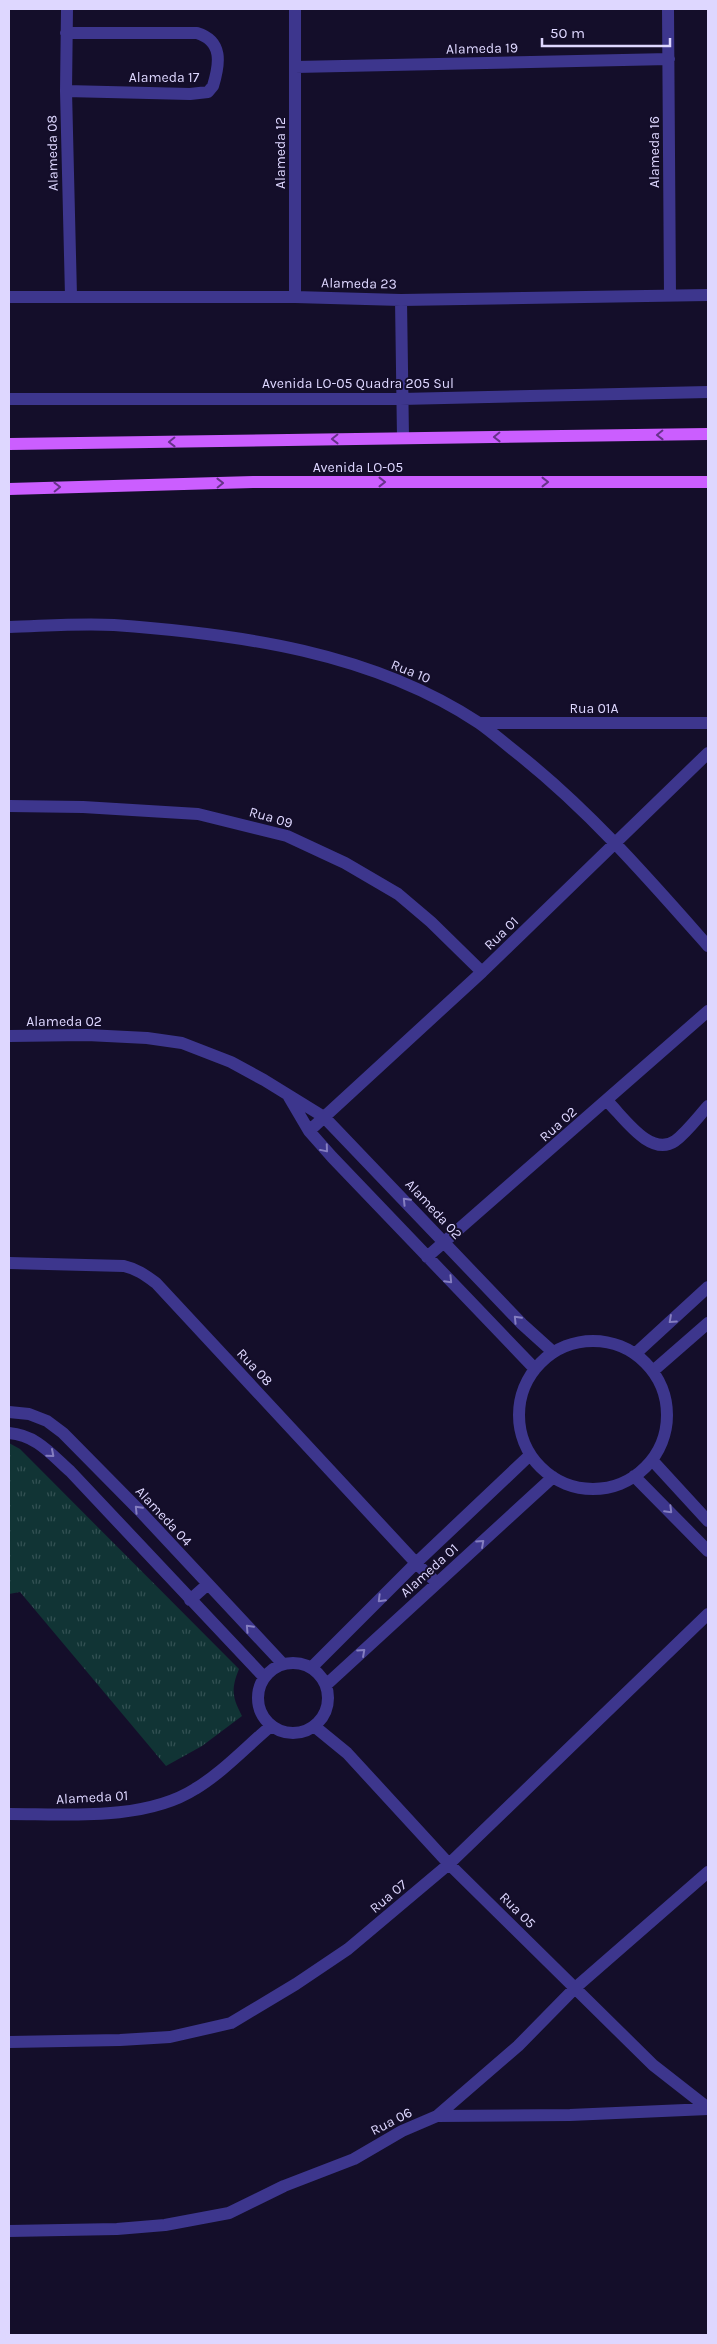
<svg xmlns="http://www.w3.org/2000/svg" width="717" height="2344" viewBox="0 0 717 2344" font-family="Karla,sans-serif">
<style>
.park{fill:url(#park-tufts)}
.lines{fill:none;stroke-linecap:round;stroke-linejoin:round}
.minor{stroke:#3d368d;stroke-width:12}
.major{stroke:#cb5eff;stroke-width:12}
.oneway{stroke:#66328a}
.oneway2{stroke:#857ec0}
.labels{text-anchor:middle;stroke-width:4;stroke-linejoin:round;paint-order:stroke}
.street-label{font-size:14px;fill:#ded7ff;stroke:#140e2a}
</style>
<defs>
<pattern id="park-tufts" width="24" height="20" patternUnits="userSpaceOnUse" patternTransform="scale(1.25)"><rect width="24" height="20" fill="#113435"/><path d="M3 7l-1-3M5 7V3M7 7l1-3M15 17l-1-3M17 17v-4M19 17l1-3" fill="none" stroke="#335153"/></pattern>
</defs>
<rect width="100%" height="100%" fill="#140e2a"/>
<path class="park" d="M 9,1443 L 20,1449 L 239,1669 C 231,1689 232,1697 242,1716 L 202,1746 L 166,1766 L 20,1592 L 9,1594 Z"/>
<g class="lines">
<path class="minor" d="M 67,9 L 66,91 L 71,296
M 668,9 L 670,296
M 295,67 L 669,59
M 66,91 L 190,94 L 208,92 L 213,86 C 220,63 223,41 197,33 L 66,33
M 9,297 L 295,297 L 401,300 L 708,295
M 295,297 L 295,9
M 401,300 L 403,438
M 9,399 L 401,399 L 708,392
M 9,627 C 44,626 80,623 114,625 C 239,634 372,652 479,723 C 492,732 504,743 517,753 C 589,810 648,878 708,946
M 480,723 L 708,723
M 9,806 L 83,807 L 198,814 L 287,836 L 345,863 L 398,894 L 431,922 L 482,972
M 9,1036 L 87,1035 L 147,1038 L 182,1043 L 231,1062 L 264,1080 L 324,1117 L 522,1324 L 553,1352
M 289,1097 L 309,1131 L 332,1157 L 535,1369
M 607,1101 C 623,1116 650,1158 675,1141 C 687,1132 698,1117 708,1106
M 309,1131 L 482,972 L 708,753
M 427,1257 L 708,1011
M 9,1263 L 124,1266 C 137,1269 145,1275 156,1283 L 416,1563 L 437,1583
M519 1415a74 74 0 1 1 148 0a74 74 0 1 1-148 0Z
M 635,1354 L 708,1287
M 653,1371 L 708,1323
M 9,1412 L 29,1414 L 47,1421 L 63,1433 L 139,1510 L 282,1663
M 9,1433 C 36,1435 51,1454 70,1471 L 264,1677
M 652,1460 L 708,1521
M 634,1476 L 708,1551
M 190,1600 L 208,1584
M258 1698a35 35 0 1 1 70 0a35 35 0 1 1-70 0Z
M 311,1668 L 416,1563 L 529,1456
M 326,1685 L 553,1477
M 314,1726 L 347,1753 L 449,1864 L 653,2065 L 708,2108
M 9,1814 C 66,1814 145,1821 195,1789 C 222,1773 247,1746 271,1726
M 9,2042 L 120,2040 L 170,2037 L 231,2023 L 296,1984 L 348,1949 L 449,1864 L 708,1614
M 437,2116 L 570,2115 L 708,2109
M 9,2231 L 117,2229 L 165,2225 L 229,2213 L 284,2186 L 354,2159 L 402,2131 L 437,2116 L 518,2046 L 575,1988 L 708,1872"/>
<path class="major" d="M 9,444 L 708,434
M 9,489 L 253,482 L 708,482"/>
</g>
<defs><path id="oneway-chevron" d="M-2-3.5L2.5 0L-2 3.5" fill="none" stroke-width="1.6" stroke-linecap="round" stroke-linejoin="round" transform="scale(1.25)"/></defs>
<g class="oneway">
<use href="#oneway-chevron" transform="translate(660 435) rotate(179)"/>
<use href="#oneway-chevron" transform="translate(497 437) rotate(179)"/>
<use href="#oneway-chevron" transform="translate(335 439) rotate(179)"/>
<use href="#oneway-chevron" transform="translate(172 442) rotate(179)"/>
<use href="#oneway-chevron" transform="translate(382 482)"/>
<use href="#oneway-chevron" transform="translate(545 482)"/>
<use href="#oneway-chevron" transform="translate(220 483) rotate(-1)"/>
<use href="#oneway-chevron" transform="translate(57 487) rotate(-1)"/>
</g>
<g class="oneway2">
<use href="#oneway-chevron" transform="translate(325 1149) rotate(50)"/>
<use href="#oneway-chevron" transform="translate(406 1201) rotate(-134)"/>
<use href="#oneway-chevron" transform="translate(449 1280) rotate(46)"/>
<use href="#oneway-chevron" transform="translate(517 1319) rotate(-134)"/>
<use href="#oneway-chevron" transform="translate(672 1320) rotate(138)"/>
<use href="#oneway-chevron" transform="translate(51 1454) rotate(41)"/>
<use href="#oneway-chevron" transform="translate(138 1509) rotate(-134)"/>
<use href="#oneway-chevron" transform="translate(669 1510) rotate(45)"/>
<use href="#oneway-chevron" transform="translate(481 1543) rotate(-42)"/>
<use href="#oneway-chevron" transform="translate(381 1599) rotate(135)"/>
<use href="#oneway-chevron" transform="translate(249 1628) rotate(-133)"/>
<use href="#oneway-chevron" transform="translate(362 1652) rotate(-42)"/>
</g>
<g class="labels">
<g class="street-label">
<text transform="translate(482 48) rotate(-1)" y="5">Alameda 19</text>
<text x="164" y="82">Alameda 17</text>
<text transform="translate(654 152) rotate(-90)" y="5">Alameda 16</text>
<text transform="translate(52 153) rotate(-91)" y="5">Alameda 08</text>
<text transform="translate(280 153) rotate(-90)" y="5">Alameda 12</text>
<text transform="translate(359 283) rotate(1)" y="5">Alameda 23</text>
<text x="358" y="388">Avenida LO-05 Quadra 205 Sul</text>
<text x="358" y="472">Avenida LO-05</text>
<text transform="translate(411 671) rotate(22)" y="5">Rua 10</text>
<text x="594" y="713">Rua 01A</text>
<text transform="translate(271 817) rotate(16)" y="5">Rua 09</text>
<text transform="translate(501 933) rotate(-44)" y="5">Rua 01</text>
<text x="64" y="1026">Alameda 02</text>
<text transform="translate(558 1124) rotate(-42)" y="5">Rua 02</text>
<text transform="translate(434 1209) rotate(47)" y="5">Alameda 02</text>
<text transform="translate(255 1367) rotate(47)" y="5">Rua 08</text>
<text transform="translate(164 1516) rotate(47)" y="5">Alameda 04</text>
<text transform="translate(429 1570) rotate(-42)" y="5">Alameda 01</text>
<text transform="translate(92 1797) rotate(-3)" y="5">Alameda 01</text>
<text transform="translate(388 1896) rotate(-40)" y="5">Rua 07</text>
<text transform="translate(518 1910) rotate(45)" y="5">Rua 05</text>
<text transform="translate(391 2121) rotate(-27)" y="5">Rua 06</text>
</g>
</g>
<rect width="717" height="2344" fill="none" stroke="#ded7ff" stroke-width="20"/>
<path d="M542 38v8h128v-8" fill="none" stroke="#ded7ff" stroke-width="2.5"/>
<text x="550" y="38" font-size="15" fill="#ded7ff" stroke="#140e2a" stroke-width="4" paint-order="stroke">50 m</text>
</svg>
